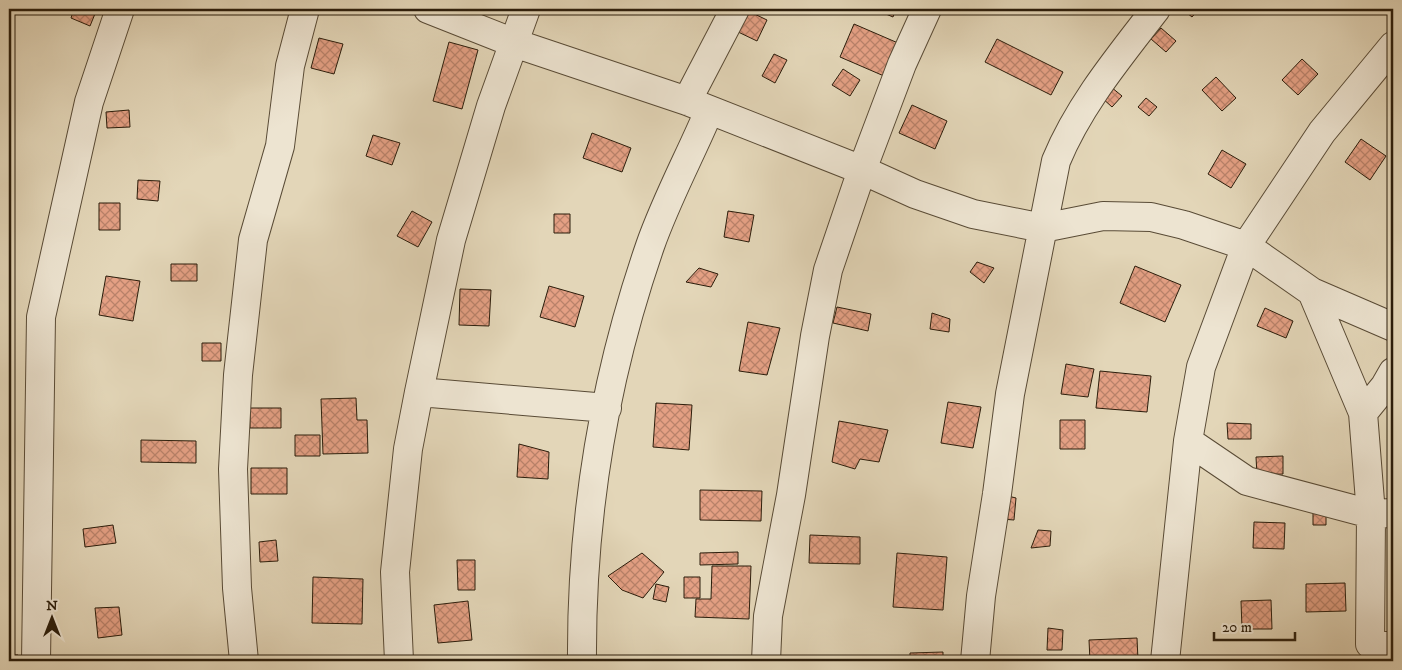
<svg xmlns="http://www.w3.org/2000/svg" width="1402" height="670" viewBox="0 0 1402 670" font-family="'IM FELL DW Pica',serif">
<style>
.building{fill:url(#building-cross-hatch);stroke:#2b1d0b}
.lines{fill:none;stroke-linecap:round;stroke-linejoin:round}
.minor-casing{stroke:#594b36;stroke-width:30}
.minor{stroke:#ede4d1;stroke-width:28}
</style>
<defs>
<pattern id="building-cross-hatch" width="8" height="8" patternUnits="userSpaceOnUse" patternTransform="scale(1.25)"><rect width="8" height="8" fill="#e4a084"/><path d="M0 0l8 8M0 8l8-8" fill="none" stroke="#b9826a"/></pattern>
</defs>
<rect width="100%" height="100%" fill="#e3d6b8"/>
<filter id="stains"><feTurbulence type="fractalNoise" baseFrequency=".004" numOctaves="4"/><feColorMatrix values="0 0 0 0 .2 0 0 0 0 .09 0 0 0 0 .02 0 0 0 .5 -.17"/></filter>
<radialGradient id="worn" r=".72"><stop offset=".6" stop-color="#630" stop-opacity="0"/><stop offset="1" stop-color="#630" stop-opacity=".3"/></radialGradient>
<path class="building" d="M 74,9 L 97,9 L 90,26 L 71,18 Z
M 744,9 L 767,20 L 757,41 L 734,30 Z
M 874,9 L 896,9 L 893,17 Z
M 1182,9 L 1199,9 L 1192,17 Z
M 854,24 L 898,43 L 884,76 L 840,57 Z
M 1161,28 L 1176,41 L 1166,52 L 1151,39 Z
M 319,38 L 343,44 L 334,74 L 311,68 Z
M 997,39 L 1063,72 L 1051,95 L 985,62 Z
M 449,42 L 478,50 L 462,109 L 433,101 Z
M 774,54 L 787,60 L 775,83 L 762,76 Z
M 1302,59 L 1318,74 L 1298,95 L 1282,80 Z
M 843,69 L 860,80 L 850,96 L 832,85 Z
M 1216,77 L 1236,98 L 1222,111 L 1202,90 Z
M 1111,87 L 1122,96 L 1112,107 L 1101,97 Z
M 1146,98 L 1157,107 L 1149,116 L 1138,107 Z
M 912,105 L 947,121 L 935,149 L 899,133 Z
M 129,110 L 130,127 L 107,128 L 106,112 Z
M 592,133 L 631,148 L 622,172 L 583,158 Z
M 373,135 L 400,143 L 392,165 L 366,156 Z
M 1361,139 L 1386,156 L 1370,180 L 1345,162 Z
M 1222,150 L 1246,164 L 1231,188 L 1208,174 Z
M 138,180 L 160,181 L 158,201 L 137,199 Z
M 99,203 L 120,203 L 120,230 L 99,230 Z
M 412,211 L 432,222 L 418,247 L 397,236 Z
M 728,211 L 754,215 L 749,242 L 724,237 Z
M 554,214 L 570,214 L 570,233 L 554,233 Z
M 977,262 L 994,268 L 984,283 L 970,272 Z
M 171,264 L 197,264 L 197,281 L 171,281 Z
M 1135,266 L 1181,285 L 1165,322 L 1120,303 Z
M 699,268 L 718,274 L 711,287 L 686,282 Z
M 106,276 L 140,281 L 133,321 L 99,315 Z
M 549,286 L 584,296 L 575,327 L 540,317 Z
M 460,289 L 491,290 L 489,326 L 459,325 Z
M 837,307 L 871,314 L 868,331 L 833,323 Z
M 1265,308 L 1293,321 L 1286,338 L 1257,326 Z
M 932,313 L 950,319 L 949,332 L 930,329 Z
M 748,322 L 780,328 L 767,375 L 739,371 Z
M 202,343 L 221,343 L 221,361 L 202,361 Z
M 1066,364 L 1094,369 L 1088,397 L 1061,394 Z
M 1100,371 L 1151,376 L 1147,412 L 1096,408 Z
M 356,398 L 357,420 L 367,420 L 368,453 L 323,454 L 321,399 Z
M 948,402 L 981,407 L 973,448 L 941,443 Z
M 656,403 L 692,405 L 689,450 L 653,447 Z
M 250,408 L 281,408 L 281,428 L 250,428 Z
M 1060,420 L 1085,420 L 1085,449 L 1060,449 Z
M 839,421 L 888,430 L 879,462 L 860,459 L 855,469 L 832,462 Z
M 1227,423 L 1251,424 L 1251,439 L 1228,439 Z
M 295,435 L 320,435 L 320,456 L 295,456 Z
M 141,440 L 196,441 L 196,463 L 141,462 Z
M 519,444 L 549,452 L 548,479 L 517,477 Z
M 1283,456 L 1283,474 L 1257,475 L 1256,457 Z
M 251,468 L 287,468 L 287,494 L 251,494 Z
M 700,490 L 762,491 L 761,521 L 700,520 Z
M 1008,496 L 1016,498 L 1014,520 L 1001,519 Z
M 1313,510 L 1326,510 L 1326,525 L 1313,525 Z
M 1254,522 L 1285,523 L 1284,549 L 1253,548 Z
M 113,525 L 116,543 L 85,547 L 83,529 Z
M 1038,530 L 1051,531 L 1050,546 L 1031,548 Z
M 810,535 L 860,537 L 860,564 L 809,563 Z
M 276,540 L 278,561 L 260,562 L 259,542 Z
M 738,552 L 738,564 L 700,565 L 700,553 Z
M 642,553 L 664,572 L 643,598 L 622,590 L 608,576 Z
M 897,553 L 947,557 L 943,610 L 893,607 Z
M 457,560 L 475,560 L 475,590 L 458,590 Z
M 712,566 L 751,566 L 749,619 L 695,617 L 696,599 L 711,599 Z
M 313,577 L 363,579 L 362,624 L 312,623 Z
M 684,577 L 700,577 L 700,598 L 684,598 Z
M 1345,583 L 1346,611 L 1306,612 L 1306,584 Z
M 656,584 L 669,587 L 666,602 L 653,599 Z
M 1271,600 L 1272,629 L 1242,629 L 1241,601 Z
M 468,601 L 472,640 L 438,643 L 434,605 Z
M 119,607 L 122,635 L 98,638 L 95,608 Z
M 1048,628 L 1063,630 L 1062,650 L 1047,650 Z
M 1137,638 L 1138,660 L 1090,661 L 1089,640 Z
M 943,652 L 943,661 L 910,661 L 910,653 Z
M 9,655 L 18,655 L 18,661 L 9,661 Z
M 366,657 L 366,661 L 321,661 L 320,658 Z"/>
<g class="lines">
<g class="minor-casing">
<path id="minor" d="M 428,9 L 514,43 L 687,101 L 862,170 L 915,194 L 973,214 L 1043,228 L 1103,216 L 1151,217 L 1184,225 L 1246,246 L 1312,292 L 1393,327
M 687,101 L 735,9
M 1312,292 L 1363,413 L 1371,514 L 1370,644 L 1393,646
M 419,392 L 607,408
M 1363,413 L 1385,386 L 1393,372
M 1188,441 L 1247,481 L 1371,514 L 1393,513
M 36,661 L 41,317 L 89,102 L 120,9
M 244,661 L 237,588 L 233,469 L 238,375 L 253,240 L 280,146 L 290,66 L 305,9
M 399,661 L 395,572 L 408,449 L 419,392 L 451,240 L 491,106 L 526,9
M 582,661 C 581,521 604,379 650,246 C 666,200 690,156 709,111
M 766,661 L 768,616 L 791,495 L 815,336 L 828,270 L 862,170 L 902,64 L 927,9
M 975,661 L 981,596 L 997,494 L 1010,394 L 1056,161 C 1079,105 1119,57 1156,9
M 1165,661 L 1188,441 L 1201,367 L 1246,246 L 1322,132 L 1393,46"/>
</g>
<use href="#minor" class="minor"/>
</g>
<rect width="1402" height="670" fill="none" stroke="#e3d6b8" stroke-width="30"/>
<rect x="10" y="10" width="1382" height="650" fill="none" stroke="#2b1d0b" stroke-width="2.5"/>
<rect x="15" y="15" width="1372" height="640" fill="none" stroke="#2b1d0b"/>
<g transform="translate(52 618)" stroke="#ede4d1" stroke-width="4" paint-order="stroke">
<path d="M0-4L9 19L0 12L-9 19Z" fill="#2b1d0b"/>
<text y="-8" font-size="14" font-weight="bold" text-anchor="middle" fill="#2b1d0b">N</text>
</g>
<path d="M1214 632v8h81v-8" fill="none" stroke="#2b1d0b" stroke-width="2.5"/>
<text x="1222" y="632" font-size="15" fill="#2b1d0b" stroke="#ede4d1" stroke-width="4" paint-order="stroke">20 m</text>
<rect width="100%" height="100%" filter="url(#stains)"/>
<rect width="100%" height="100%" fill="url(#worn)"/>
</svg>
